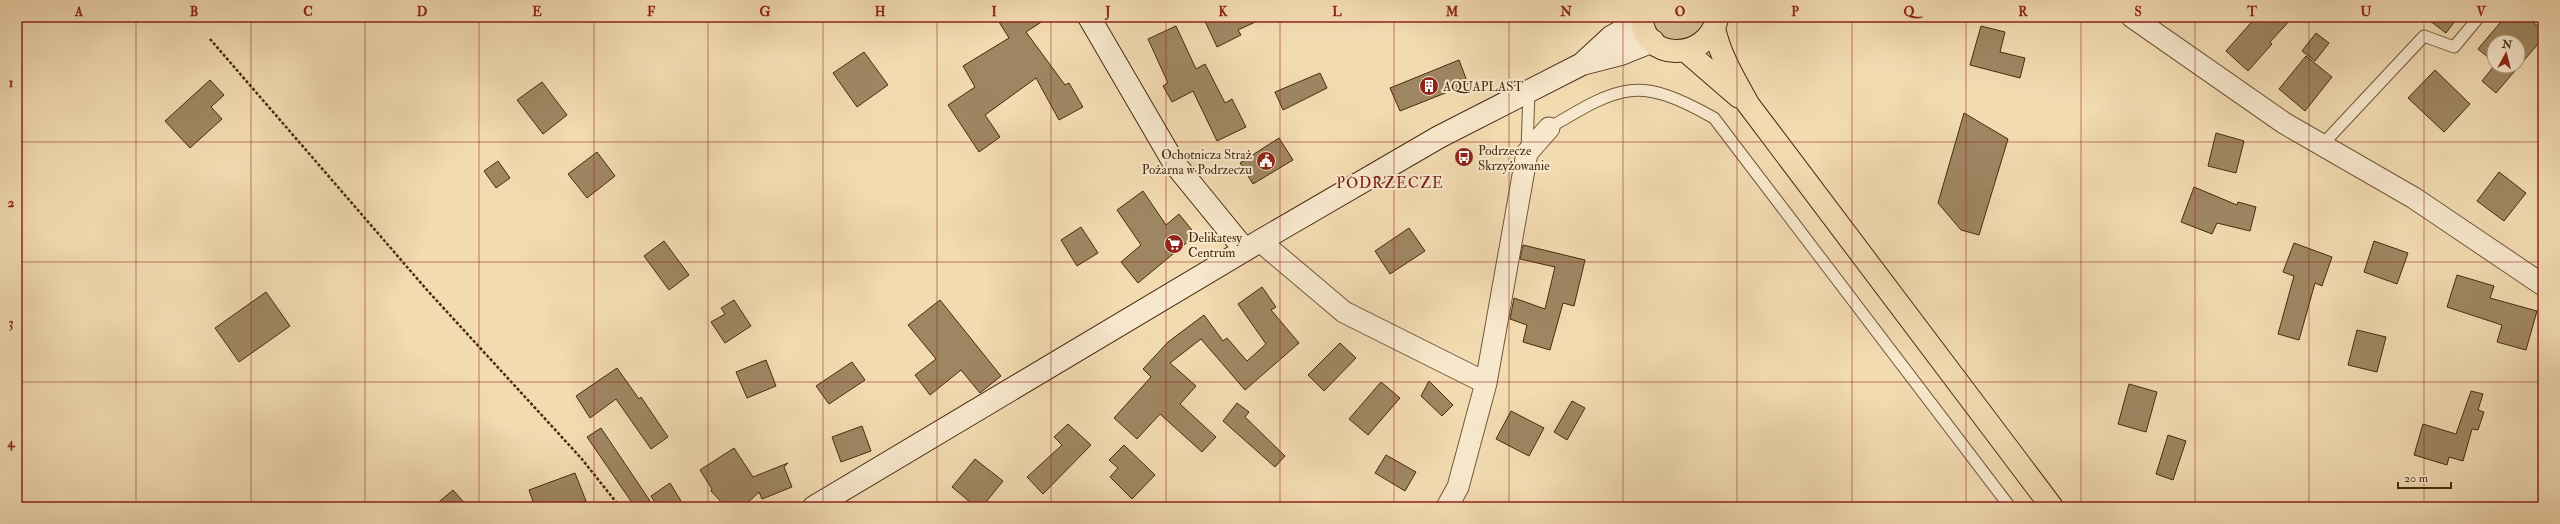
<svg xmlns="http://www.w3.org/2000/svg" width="2560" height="524" viewBox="0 0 2560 524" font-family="'IM FELL Double Pica',serif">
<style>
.green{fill:#d5bc95;stroke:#8e7452}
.building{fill:#9f8663;stroke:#462c0e}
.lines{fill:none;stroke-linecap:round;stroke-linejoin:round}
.lane-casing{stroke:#715837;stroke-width:13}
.street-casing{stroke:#715837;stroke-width:23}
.secondary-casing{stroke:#462c0e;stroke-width:24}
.primary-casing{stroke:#462c0e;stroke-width:24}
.path{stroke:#462c0e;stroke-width:2.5;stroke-dasharray:3 2;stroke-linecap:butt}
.lane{stroke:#f7e7cc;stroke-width:11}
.street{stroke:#f7e7cc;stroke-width:21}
.secondary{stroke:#f7e7cc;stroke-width:22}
.primary{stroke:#f2dab1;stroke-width:22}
.grid{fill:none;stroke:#8f2418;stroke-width:1;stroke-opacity:0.55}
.labels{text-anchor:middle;stroke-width:4;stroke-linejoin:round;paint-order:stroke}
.poi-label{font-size:13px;fill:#462c0e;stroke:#f7e7cc;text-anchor:start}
.quarter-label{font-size:15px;letter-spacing:1px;fill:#7a1f14;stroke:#f7e7cc}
.neatline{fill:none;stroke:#8f2418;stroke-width:1.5}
.grid-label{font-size:13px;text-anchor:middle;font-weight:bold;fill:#8f2418}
</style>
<rect width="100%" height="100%" fill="#f2dab1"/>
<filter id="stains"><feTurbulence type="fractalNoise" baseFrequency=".005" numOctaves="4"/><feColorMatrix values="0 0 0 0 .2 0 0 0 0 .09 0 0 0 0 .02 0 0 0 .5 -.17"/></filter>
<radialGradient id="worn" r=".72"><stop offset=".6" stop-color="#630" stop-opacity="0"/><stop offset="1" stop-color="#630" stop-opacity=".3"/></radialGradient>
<path class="green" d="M 1651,17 L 1707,17 C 1705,22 1703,30 1699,34 C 1681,50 1656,39 1651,17 Z"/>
<path class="building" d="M 996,17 L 1049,17 L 1026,32 L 1065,85 L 1069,83 L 1083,107 L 1059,120 L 1036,78 L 985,115 L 1000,137 L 979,152 L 948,105 L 975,87 L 963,66 L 1009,38 Z
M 1203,17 L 1266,17 L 1238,30 L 1241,35 L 1217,47 Z
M 2256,17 L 2293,17 L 2270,42 L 2272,44 L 2248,71 L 2226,51 Z
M 2425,17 L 2458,17 L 2446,33 Z
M 2505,17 L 2526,17 L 2543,30 L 2543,38 L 2496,93 L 2482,81 L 2494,66 L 2518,66 L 2518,42 L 2494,42 L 2494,62 L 2478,49 Z
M 1176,26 L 1196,69 L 1205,64 L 1225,103 L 1232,99 L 1246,127 L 1217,141 L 1193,91 L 1172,102 L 1163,86 L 1168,83 L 1148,39 Z
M 1981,26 L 2005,32 L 2000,52 L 2025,58 L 2020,78 L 1970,65 Z
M 2316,33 L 2329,43 L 2315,61 L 2302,51 Z
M 864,52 L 888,85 L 857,107 L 833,73 Z
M 2306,56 L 2332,77 L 2305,111 L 2279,89 Z
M 1459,60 L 1468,84 L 1400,111 L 1390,88 Z
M 2435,70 L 2470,104 L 2444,132 L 2408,98 Z
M 1320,73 L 1327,88 L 1283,110 L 1275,92 Z
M 210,80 L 224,95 L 211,107 L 222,119 L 190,148 L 165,121 Z
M 542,82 L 567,115 L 543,134 L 517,100 Z
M 1964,113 L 2008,139 L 1979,235 L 1961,230 L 1938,203 Z
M 2216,133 L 2244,141 L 2236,173 L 2208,166 Z
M 1279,138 L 1293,160 L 1253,184 L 1240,163 Z
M 597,152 L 615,176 L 587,198 L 568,174 Z
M 498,161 L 510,178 L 496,188 L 484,171 Z
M 2499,172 L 2526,193 L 2504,221 L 2477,201 Z
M 2194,187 L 2237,205 L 2238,202 L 2256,207 L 2250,231 L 2217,223 L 2212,234 L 2181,222 Z
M 1143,191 L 1166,225 L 1179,214 L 1196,235 L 1138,283 L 1121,262 L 1141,245 L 1117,210 Z
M 1081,227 L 1098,253 L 1077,266 L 1061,240 Z
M 1409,228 L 1425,251 L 1390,274 L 1375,251 Z
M 664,241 L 689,275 L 669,290 L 644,256 Z
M 2374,241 L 2408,253 L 2397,284 L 2364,272 Z
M 2294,243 L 2332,257 L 2322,286 L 2315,283 L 2299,340 L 2278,334 L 2294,276 L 2283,272 Z
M 1523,245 L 1585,260 L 1574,306 L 1563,303 L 1550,350 L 1523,342 L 1527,325 L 1510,319 L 1514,298 L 1545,309 L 1555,267 L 1520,259 Z
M 2457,275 L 2494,286 L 2490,298 L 2537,311 L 2526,350 L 2497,342 L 2502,325 L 2447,307 Z
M 1262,287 L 1276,307 L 1271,310 L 1299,343 L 1245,390 L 1201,339 L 1170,363 L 1196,386 L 1180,404 L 1216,437 L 1202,452 L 1160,414 L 1137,439 L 1114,418 L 1151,377 L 1143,369 L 1168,342 L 1204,315 L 1223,341 L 1227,338 L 1247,361 L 1266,344 L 1238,304 Z
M 266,292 L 290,326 L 239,362 L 215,328 Z
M 734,300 L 751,326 L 725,343 L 711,322 L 725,314 L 721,308 Z
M 940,300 L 1001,376 L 980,393 L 961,370 L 930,395 L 915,375 L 936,359 L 908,325 Z
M 2357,330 L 2386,337 L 2377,372 L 2348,365 Z
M 1340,343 L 1356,358 L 1324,391 L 1308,375 Z
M 766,360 L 776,386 L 747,398 L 736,372 Z
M 852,362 L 865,380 L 829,404 L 816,386 Z
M 617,368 L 639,399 L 641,397 L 668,437 L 651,449 L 616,399 L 590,418 L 576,396 Z
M 1429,381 L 1453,405 L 1442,416 L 1421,396 Z
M 1381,382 L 1400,398 L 1368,435 L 1349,419 Z
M 2129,384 L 2157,392 L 2146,432 L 2118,424 Z
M 2471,391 L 2483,394 L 2478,410 L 2484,412 L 2478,430 L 2472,429 L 2463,461 L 2449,457 L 2447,465 L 2414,455 L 2423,424 L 2456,434 Z
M 1572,401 L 1585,408 L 1567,440 L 1554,432 Z
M 1237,403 L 1249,412 L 1245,417 L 1285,456 L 1275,467 L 1223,421 Z
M 1511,411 L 1544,428 L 1529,456 L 1496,439 Z
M 1068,424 L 1091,445 L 1043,494 L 1027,477 L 1062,445 L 1054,437 Z
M 862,426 L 871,451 L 841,462 L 832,437 Z
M 601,428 L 650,501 L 642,507 L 635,507 L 587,437 Z
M 2168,435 L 2186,441 L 2173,480 L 2156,474 Z
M 1124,445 L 1155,475 L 1132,499 L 1110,477 L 1118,468 L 1109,460 Z
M 734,448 L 753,477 L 788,463 L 784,467 L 792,487 L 762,499 L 759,492 L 743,507 L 726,507 L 711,491 L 712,489 L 700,470 Z
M 1386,455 L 1416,472 L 1405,491 L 1375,473 Z
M 975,459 L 1003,481 L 982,507 L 976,507 L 952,487 Z
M 575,473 L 586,501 L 569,507 L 535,507 L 529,490 Z
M 670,483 L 681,501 L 671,507 L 658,507 L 651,496 Z
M 453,490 L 468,507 L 433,507 Z"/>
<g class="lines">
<g class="lane-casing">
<path id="lane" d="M 1549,128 C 1621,85 1638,75 1714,118 L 2010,507
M 2322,145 L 2424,36 L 2454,47 L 2479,17
M 1527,151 L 1529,90"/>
</g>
<g class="street-casing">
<path id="street" d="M 2132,17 L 2284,123 L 2414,198 L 2543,285
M 1260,241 L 1344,312 L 1486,383 L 1527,153 L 1549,128
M 1447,507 L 1458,487 L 1486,383"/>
</g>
<g class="secondary-casing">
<path id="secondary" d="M 1089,17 L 1174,163 L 1245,250
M 1584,62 L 1611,37 L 1642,20
M 814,507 L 1260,241 L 1439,137 L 1582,64 L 1621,54 L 1653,41"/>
</g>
<g class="primary-casing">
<path id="primary" d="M 1642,17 C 1642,61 1706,63 1717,19
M 1714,28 C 1720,56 1735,80 1748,104 L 2052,507
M 1687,52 L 1739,97"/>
</g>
<path class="path" d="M 210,39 L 427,290 L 581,458 L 620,507"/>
<use href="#lane" class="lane"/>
<use href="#street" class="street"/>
<use href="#secondary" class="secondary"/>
<use href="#primary" class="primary"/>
</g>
<path class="grid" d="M 136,17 L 136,507M 251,17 L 251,507M 365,17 L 365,507M 479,17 L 479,507M 594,17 L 594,507M 708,17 L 708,507M 823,17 L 823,507M 937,17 L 937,507M 1051,17 L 1051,507M 1166,17 L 1166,507M 1280,17 L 1280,507M 1394,17 L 1394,507M 1509,17 L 1509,507M 1623,17 L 1623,507M 1737,17 L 1737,507M 1852,17 L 1852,507M 1966,17 L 1966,507M 2081,17 L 2081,507M 2195,17 L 2195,507M 2309,17 L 2309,507M 2424,17 L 2424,507M 17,142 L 2543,142M 17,262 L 2543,262M 17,382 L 2543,382"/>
<defs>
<g id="building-disc" transform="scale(1)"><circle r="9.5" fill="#8f2418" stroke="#f7e7cc"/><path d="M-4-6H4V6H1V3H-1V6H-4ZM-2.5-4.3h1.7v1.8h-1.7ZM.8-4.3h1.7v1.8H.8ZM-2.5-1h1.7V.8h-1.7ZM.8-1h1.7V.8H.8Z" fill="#fff"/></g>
<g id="bus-disc" transform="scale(1)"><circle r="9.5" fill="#8f2418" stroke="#f7e7cc"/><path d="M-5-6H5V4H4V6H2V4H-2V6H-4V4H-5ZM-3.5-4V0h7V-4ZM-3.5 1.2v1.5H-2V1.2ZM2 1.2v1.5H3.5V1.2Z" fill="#fff"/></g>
<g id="civic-disc" transform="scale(1)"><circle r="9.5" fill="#8f2418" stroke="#f7e7cc"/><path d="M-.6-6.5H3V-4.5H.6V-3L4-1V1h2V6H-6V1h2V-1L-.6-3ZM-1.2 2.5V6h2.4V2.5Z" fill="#fff"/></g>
<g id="supermarket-disc" transform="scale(1)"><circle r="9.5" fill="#8f2418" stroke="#f7e7cc"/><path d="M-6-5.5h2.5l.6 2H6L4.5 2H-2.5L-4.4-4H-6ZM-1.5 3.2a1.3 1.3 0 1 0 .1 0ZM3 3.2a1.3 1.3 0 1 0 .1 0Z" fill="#fff"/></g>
</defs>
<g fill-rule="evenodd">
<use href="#building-disc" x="1429" y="86"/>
<use href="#bus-disc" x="1464" y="157"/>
<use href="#civic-disc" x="1266" y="161"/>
<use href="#supermarket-disc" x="1174" y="244"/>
</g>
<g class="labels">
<g class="poi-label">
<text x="1443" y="91">AQUAPLAST</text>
<text x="1478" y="155">Podrzecze<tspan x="1478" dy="15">Skrzyżowanie</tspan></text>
<text x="1252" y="159" text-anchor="end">Ochotnicza Straż<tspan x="1252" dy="15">Pożarna w Podrzeczu</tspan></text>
<text x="1188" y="242">Delikatesy<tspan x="1188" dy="15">Centrum</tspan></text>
</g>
<g class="quarter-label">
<text x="1390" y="188">PODRZECZE</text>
</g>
</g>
<rect width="2560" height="524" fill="none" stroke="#f2dab1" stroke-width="44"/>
<g transform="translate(2506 54) rotate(7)"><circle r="19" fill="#f7e7cc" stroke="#b09c80"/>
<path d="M0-3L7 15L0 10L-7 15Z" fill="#8f2418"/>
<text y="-6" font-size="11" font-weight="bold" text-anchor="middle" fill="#462c0e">N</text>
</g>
<path d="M2398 482v6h53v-6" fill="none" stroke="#462c0e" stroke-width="2"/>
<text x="2404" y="482" font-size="12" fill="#462c0e" stroke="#f7e7cc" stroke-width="3" paint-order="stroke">20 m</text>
<rect x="22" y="22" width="2516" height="480" class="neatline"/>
<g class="grid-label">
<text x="79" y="16">A</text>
<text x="194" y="16">B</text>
<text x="308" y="16">C</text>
<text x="422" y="16">D</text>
<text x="537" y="16">E</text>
<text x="651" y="16">F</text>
<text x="765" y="16">G</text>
<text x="880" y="16">H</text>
<text x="994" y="16">I</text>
<text x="1108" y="16">J</text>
<text x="1223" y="16">K</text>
<text x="1337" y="16">L</text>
<text x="1452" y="16">M</text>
<text x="1566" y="16">N</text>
<text x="1680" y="16">O</text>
<text x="1795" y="16">P</text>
<text x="1909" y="16">Q</text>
<text x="2023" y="16">R</text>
<text x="2138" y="16">S</text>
<text x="2252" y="16">T</text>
<text x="2366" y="16">U</text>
<text x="2481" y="16">V</text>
<text x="11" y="87">1</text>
<text x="11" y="207">2</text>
<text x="11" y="327">3</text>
<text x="11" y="447">4</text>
</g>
<rect width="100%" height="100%" filter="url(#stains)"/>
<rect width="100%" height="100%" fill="url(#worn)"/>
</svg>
